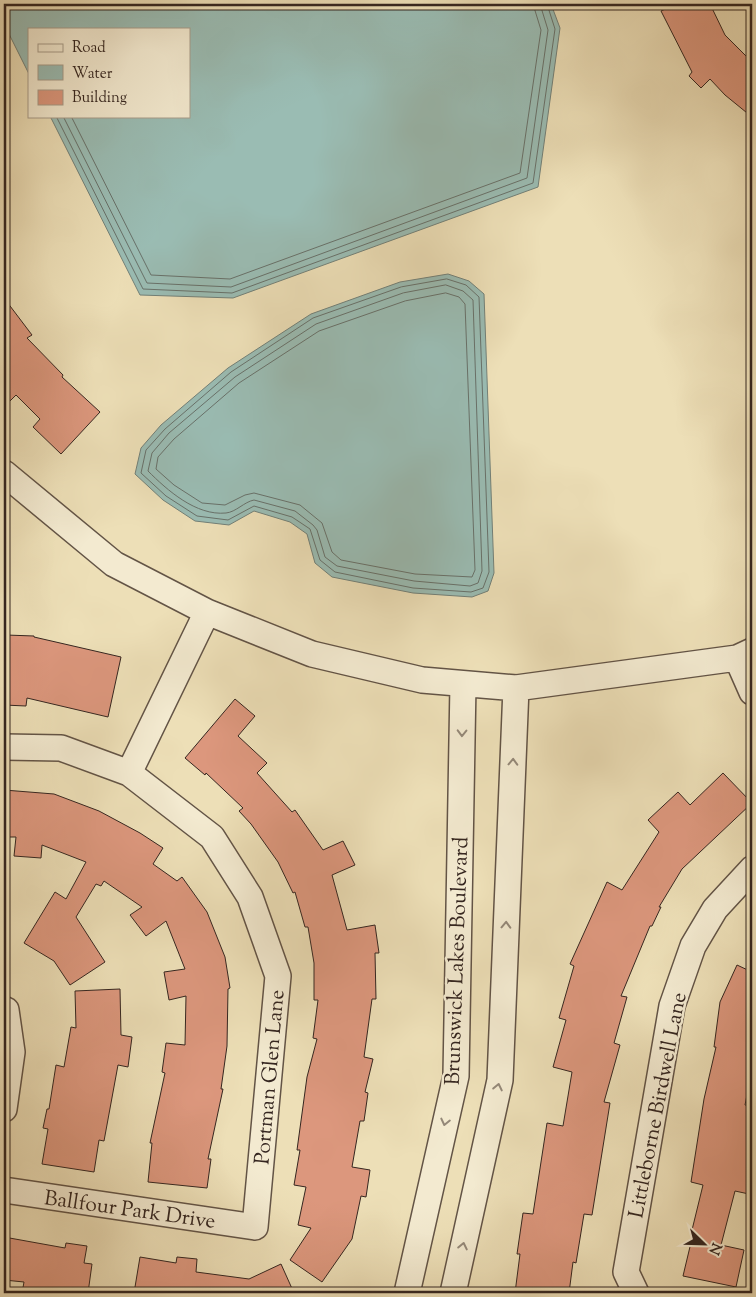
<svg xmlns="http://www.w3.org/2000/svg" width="756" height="1297" viewBox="0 0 756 1297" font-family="'Sorts Mill Goudy',serif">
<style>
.water{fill:#9abcb3;stroke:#728078}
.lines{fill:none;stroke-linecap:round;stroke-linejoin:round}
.shore{stroke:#68716a;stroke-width:1}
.building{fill:#dc977d;stroke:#352620}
.minor-casing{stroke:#635446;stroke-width:28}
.minor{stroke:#f3ead0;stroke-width:25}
.oneway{stroke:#948878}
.labels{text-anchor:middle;stroke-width:5;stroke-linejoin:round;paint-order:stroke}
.street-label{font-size:21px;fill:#352620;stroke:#f3ead0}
</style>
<rect width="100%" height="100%" fill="#eddfb7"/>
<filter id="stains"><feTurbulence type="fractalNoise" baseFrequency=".004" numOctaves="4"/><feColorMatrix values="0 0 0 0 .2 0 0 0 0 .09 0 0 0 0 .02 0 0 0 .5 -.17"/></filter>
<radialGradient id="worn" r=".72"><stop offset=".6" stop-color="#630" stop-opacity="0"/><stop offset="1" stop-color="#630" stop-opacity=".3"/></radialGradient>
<path class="water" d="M 4,4 L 551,4 L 560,28 L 538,187 L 233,298 L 140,295 L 50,116 L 189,116 L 189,29 L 29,29 L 29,74 L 4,24 Z
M 448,274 L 469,281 L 484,294 L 494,573 L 488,591 L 472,597 L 413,593 L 332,577 L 315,563 L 307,534 L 290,522 L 254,511 L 229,525 L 195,521 L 163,500 L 135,474 L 141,448 L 161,425 L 228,368 L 311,314 L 400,282 Z"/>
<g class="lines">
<path class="shore" d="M 56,116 L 143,289 L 232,293 L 533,183 L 555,29 L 547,4
M 63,116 L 147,283 L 231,287 L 527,178 L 548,30 L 540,4
M 71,116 L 151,275 L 230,279 L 520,173 L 541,30 L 533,4
M 447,279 L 466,285 L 479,297 L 489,572 L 483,588 L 471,592 L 413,588 L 335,572 L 320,560 L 310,529 L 292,517 L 254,506 L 228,520 L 197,516 L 166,496 L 141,473 L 146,450 L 165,429 L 231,372 L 313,318 L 401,287 Z
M 446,285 L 463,291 L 473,300 L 482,571 L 478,583 L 470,586 L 414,581 L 337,566 L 325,557 L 317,530 L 313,525 L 295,511 L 254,500 C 244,502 236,512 226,513 C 196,516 167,490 148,471 L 152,453 L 169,433 L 235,377 L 316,324 L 403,293 Z
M 446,293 L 459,297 L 465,304 L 475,570 L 472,577 L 415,574 L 341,560 L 332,552 L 322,523 L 300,505 L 254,493 L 245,495 L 225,505 L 202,503 L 174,485 L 156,469 L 158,457 L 174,439 L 239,383 L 319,331 L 405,301 Z"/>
</g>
<path class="building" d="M 676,4 L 710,4 L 725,35 L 752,62 L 752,117 L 725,95 L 710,79 L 701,88 L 689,76 L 692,72 L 661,11 Z
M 4,298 L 32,335 L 27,338 L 63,375 L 62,377 L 100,412 L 61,454 L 33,427 L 40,419 L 16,395 L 4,407 Z
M 6,635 L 34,636 L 34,637 L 121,657 L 108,717 L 27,698 L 26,706 L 4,705 Z
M 235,699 L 255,716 L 238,736 L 267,763 L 257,773 L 292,812 L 295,810 L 323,850 L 343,841 L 355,865 L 332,875 L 347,930 L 375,925 L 379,953 L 375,953 L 376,999 L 372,999 L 364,1057 L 373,1059 L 365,1092 L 368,1093 L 364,1121 L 360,1121 L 352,1167 L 370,1170 L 366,1197 L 361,1196 L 352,1239 L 322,1282 L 290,1260 L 311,1228 L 298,1225 L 306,1187 L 294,1185 L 300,1150 L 297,1150 L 307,1077 L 317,1039 L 313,1038 L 318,1000 L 314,1000 L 314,963 L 308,927 L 305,927 L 295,892 L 293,893 L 278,862 L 251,824 L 239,811 L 243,808 L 206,773 L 205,775 L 185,758 Z
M 723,773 L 752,803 L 682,869 L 659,907 L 661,907 L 652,926 L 650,926 L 621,996 L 627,997 L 614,1043 L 620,1045 L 604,1102 L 610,1103 L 592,1215 L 584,1214 L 576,1263 L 573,1262 L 569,1293 L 515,1293 L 520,1254 L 517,1254 L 523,1213 L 533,1214 L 547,1123 L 563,1126 L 572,1072 L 553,1067 L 566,1020 L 559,1018 L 574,966 L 570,964 L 607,882 L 622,890 L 659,832 L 648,820 L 678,792 L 690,805 Z
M 4,790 L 54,794 L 99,811 L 140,833 L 163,848 L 153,864 L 177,881 L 182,877 L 207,912 L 225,957 L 230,988 L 228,989 L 227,1046 L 221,1089 L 223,1089 L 208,1159 L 211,1159 L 207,1188 L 148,1182 L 152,1143 L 150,1143 L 165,1073 L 162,1072 L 166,1043 L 185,1045 L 186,996 L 169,1000 L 164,972 L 185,969 L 166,921 L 146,936 L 130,915 L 142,907 L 104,881 L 101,886 L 96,884 L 76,917 L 105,962 L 70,985 L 54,961 L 24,943 L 55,892 L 66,899 L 86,862 L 42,845 L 41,858 L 14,856 L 16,837 L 4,837 Z
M 737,965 L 752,972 L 752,1069 L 745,1105 L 752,1106 L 752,1180 L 749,1194 L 735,1191 L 721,1245 L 744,1250 L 736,1287 L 683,1276 L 694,1230 L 692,1230 L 703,1185 L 691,1182 L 704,1099 L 716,1047 L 714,1047 L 720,1002 Z
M 120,989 L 121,1035 L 132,1037 L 128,1067 L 118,1065 L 104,1141 L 99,1140 L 94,1172 L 42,1164 L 48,1129 L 43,1128 L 47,1109 L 49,1109 L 56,1065 L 64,1067 L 71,1027 L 76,1028 L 75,991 Z
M 4,1237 L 65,1248 L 66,1243 L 87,1246 L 84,1263 L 92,1264 L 88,1293 L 22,1293 L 24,1282 L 4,1280 Z
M 140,1257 L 176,1263 L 177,1257 L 197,1259 L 196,1272 L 249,1279 L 281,1264 L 294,1293 L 134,1293 Z"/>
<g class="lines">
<g class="minor-casing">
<path id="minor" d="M 4,473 L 114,564 L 207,612 L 312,654 L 422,680 L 516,688 L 737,658 L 752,651
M 737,658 L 752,692
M 4,747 L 61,748 L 129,773 L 212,837 L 250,897 L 278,976 L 255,1227 L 4,1190
M 129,773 L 207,612
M 4,1109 L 12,1052 L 6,1010
M 407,1293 L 456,1076 L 463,684
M 453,1293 L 500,1080 L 516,688
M 636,1293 L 626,1272 L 672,1006 L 693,946 L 715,909 L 752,869"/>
</g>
<use href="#minor" class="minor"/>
</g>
<defs><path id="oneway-chevron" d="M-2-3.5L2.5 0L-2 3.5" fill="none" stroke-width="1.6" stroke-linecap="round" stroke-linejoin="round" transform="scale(1.25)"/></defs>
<g class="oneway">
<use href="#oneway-chevron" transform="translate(462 733) rotate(91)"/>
<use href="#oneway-chevron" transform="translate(513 762) rotate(-88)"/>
<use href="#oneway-chevron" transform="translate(506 925) rotate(-88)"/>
<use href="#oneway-chevron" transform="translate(498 1087) rotate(-78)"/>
<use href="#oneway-chevron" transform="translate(445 1122) rotate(103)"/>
<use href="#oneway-chevron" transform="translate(463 1246) rotate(-78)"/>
</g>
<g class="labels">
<g class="street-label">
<text transform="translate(456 961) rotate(-88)" y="7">Brunswick Lakes Boulevard</text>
<text transform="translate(269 1077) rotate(-85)" y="7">Portman Glen Lane</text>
<text transform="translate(657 1105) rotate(-79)" y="7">Littleborne Birdwell Lane</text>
<text transform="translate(130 1209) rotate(8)" y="7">Ballfour Park Drive</text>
</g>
</g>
<rect width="756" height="1297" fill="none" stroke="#eddfb7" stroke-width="20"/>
<rect x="5" y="5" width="746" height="1287" fill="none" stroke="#352620" stroke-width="2.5"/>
<rect x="10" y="10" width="736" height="1277" fill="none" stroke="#352620"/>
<rect x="28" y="28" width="162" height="90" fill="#f3ead0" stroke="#a79c8a"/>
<rect x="38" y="44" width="25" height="8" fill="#f3ead0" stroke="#a79c8a"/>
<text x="72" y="52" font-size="15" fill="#352620">Road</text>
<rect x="38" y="65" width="25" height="15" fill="#9abcb3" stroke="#a79c8a"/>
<text x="72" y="78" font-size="15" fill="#352620">Water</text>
<rect x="38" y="90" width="25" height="15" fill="#dc977d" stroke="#a79c8a"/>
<text x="72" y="102" font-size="15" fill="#352620">Building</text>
<g transform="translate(704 1244) rotate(113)" stroke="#f3ead0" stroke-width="4" paint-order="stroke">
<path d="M0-4L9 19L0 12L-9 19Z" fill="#352620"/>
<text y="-8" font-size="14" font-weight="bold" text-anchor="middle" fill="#352620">N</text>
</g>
<rect width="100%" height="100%" filter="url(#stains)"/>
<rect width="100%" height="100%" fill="url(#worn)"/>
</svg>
